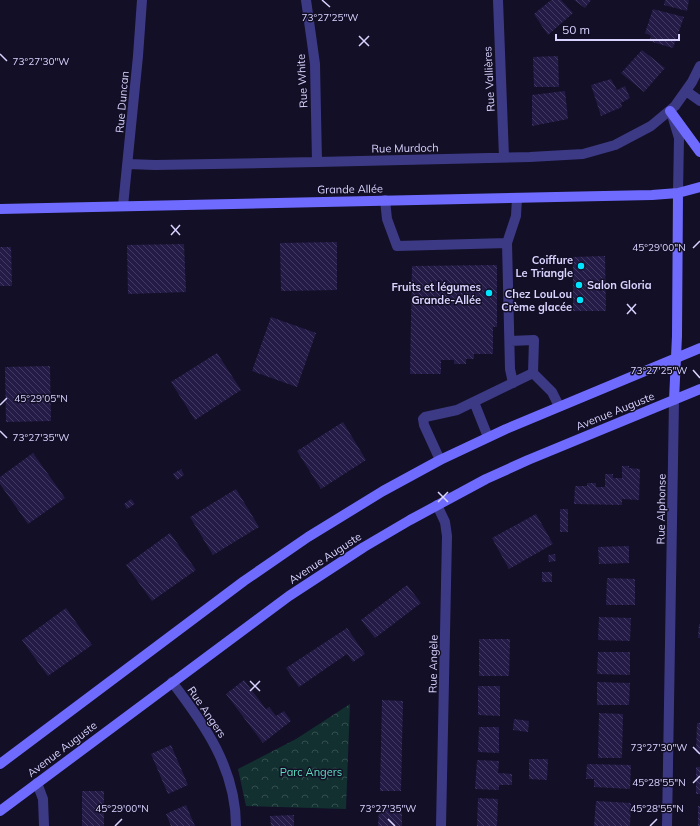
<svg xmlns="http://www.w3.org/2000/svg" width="700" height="826" viewBox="0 0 700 826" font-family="Mulish,sans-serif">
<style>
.forest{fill:url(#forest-crowns)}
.building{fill:url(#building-back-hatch)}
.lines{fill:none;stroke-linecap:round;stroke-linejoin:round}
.lane{stroke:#3d3a85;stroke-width:10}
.street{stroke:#3d3a85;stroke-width:10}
.secondary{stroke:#6f6bff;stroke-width:10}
.ticks{fill:none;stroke:#d9d4ff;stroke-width:1.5}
.poi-dot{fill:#00e5ff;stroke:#130f26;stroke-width:1.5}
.labels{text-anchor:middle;stroke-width:3;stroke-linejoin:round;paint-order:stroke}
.street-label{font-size:11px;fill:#d9d4ff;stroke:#130f26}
.poi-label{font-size:11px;font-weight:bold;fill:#d9d4ff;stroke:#130f26;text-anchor:end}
.park-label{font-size:11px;fill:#5fe0c0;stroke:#130f26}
.ticks-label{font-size:10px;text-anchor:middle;fill:#d9d4ff;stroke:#130f26;stroke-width:3;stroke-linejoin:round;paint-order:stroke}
</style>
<defs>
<pattern id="forest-crowns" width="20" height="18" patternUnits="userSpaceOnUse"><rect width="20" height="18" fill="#12302f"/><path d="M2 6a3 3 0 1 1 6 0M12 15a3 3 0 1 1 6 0" fill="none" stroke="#344d4e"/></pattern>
<pattern id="building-back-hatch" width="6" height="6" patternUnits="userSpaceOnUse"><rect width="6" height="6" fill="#241b47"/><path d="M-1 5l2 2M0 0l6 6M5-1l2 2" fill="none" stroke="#433b63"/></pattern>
</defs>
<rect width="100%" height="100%" fill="#130f26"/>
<path class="forest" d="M 350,704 L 346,809 L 246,806 L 238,769 L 296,739 Z"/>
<path class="building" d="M 551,0 L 561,0 L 573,13 L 548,35 L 534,14 Z
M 574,0 L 591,0 L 585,8 Z
M 665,0 L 689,0 L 687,11 L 664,5 Z
M 653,9 L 684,17 L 673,48 L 649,41 L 651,36 L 645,33 Z
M 642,50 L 665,68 L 644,92 L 621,73 Z
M 558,56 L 559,87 L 534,87 L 533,57 Z
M 611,79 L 617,90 L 625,86 L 630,98 L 621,103 L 622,107 L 601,116 L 591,85 Z
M 565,91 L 568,119 L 532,126 L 532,95 Z
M 337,242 L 337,290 L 281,291 L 280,243 Z
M 184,244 L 186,292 L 128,294 L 127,245 Z
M 0,247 L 11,247 L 12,286 L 0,286 Z
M 605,256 L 606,311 L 573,311 L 573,257 Z
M 497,265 L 497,327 L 493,327 L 493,354 L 474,354 L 474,359 L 466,359 L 466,364 L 454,364 L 454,360 L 441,360 L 441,374 L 410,374 L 412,266 Z
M 271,317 L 316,333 L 297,387 L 252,371 Z
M 217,353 L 241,390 L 195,420 L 171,382 Z
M 50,366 L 51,421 L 6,422 L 5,367 Z
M 343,422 L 366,460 L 321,489 L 297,451 Z
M 33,453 L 65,498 L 28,524 L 0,484 L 0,477 Z
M 622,466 L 629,466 L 629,468 L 640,469 L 639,500 L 622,499 L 622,505 L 574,504 L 575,486 L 587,486 L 587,483 L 596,483 L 596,487 L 605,487 L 605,474 L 613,474 L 613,478 L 622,478 Z
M 181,469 L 184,475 L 177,480 L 173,474 Z
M 236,489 L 259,527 L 213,555 L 190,517 Z
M 131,499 L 135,504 L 127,509 L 124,504 Z
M 560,509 L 568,509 L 568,532 L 560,532 Z
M 536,514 L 553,544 L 509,569 L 492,538 Z
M 170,533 L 196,570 L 152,601 L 126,565 Z
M 629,546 L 629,563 L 599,564 L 598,547 Z
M 555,554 L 556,561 L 549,562 L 548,555 Z
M 542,572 L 552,572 L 552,582 L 542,582 Z
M 607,578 L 635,579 L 635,605 L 606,605 Z
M 407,585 L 421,603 L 375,638 L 361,620 Z
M 66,608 L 92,645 L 48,676 L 22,640 Z
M 599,617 L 631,618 L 630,641 L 598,640 Z
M 699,624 L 700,624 L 700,638 L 698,638 Z
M 347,628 L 365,654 L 353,662 L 347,654 L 299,687 L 286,668 Z
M 479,639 L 510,639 L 509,676 L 479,676 Z
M 598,652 L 630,652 L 630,675 L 597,674 Z
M 244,680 L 266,709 L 269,707 L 276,716 L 284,711 L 291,721 L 263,743 L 226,694 Z
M 597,682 L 630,683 L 629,705 L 597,705 Z
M 478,686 L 500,686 L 500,716 L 478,715 Z
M 382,700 L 403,701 L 401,791 L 380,791 Z
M 599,713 L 623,714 L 622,758 L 598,758 Z
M 514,719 L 529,721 L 528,732 L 513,730 Z
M 697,723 L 700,723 L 700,753 L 696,753 Z
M 479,727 L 499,727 L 499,753 L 478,752 Z
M 171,745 L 188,785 L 168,794 L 151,754 Z
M 529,759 L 548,759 L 547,780 L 529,779 Z
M 477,760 L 499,761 L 498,773 L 512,774 L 512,785 L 499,785 L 499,790 L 475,789 Z
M 587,764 L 631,765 L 630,789 L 594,787 L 594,779 L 586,779 Z
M 696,767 L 700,767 L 700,794 L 696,794 Z
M 82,791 L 104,791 L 104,826 L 82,826 Z
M 478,798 L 498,799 L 497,826 L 477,826 Z
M 596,801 L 631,803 L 630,826 L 594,826 Z
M 186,805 L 195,826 L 171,826 L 166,814 Z
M 698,806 L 700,806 L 700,826 L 698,826 Z
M 379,808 L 402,808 L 402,826 L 378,826 Z
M 294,815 L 294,826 L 271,826 L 270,816 Z"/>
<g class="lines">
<path class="lane" d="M 385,200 L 387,219 L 397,246 L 507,243
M 510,341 L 534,340 L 533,373 L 552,392 L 559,406
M 513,383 L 510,369 L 507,243 L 516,216 L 517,198
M 474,402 L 488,437
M 440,460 L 424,425 L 423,419 L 425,417 L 457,410 L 533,373"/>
<path class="street" d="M 306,0 L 315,64 L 317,162
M 498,0 L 504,157
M 686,91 L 700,101
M 672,115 L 679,138 L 678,193
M 128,164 L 155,165 L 317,162 L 530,157 L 583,154 L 615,145 L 651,126 L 675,106 L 692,82 L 700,66
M 123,206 L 138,56 L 142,0
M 437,505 L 445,522 L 447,536 L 441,826
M 172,682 C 205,725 236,769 236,826
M 37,783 L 43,799 L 44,826
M 667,826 L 674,400"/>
<path class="secondary" d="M 670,111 L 700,152
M 0,209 L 652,195 L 678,193 L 700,187
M 674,400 L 677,336 L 678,193
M 0,764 L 244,581 L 308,537 L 383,491 L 440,460 L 506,429 L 700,348
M 0,811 L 289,596 L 364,547 L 410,520 L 486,479 L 528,460 L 700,389"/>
</g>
<path class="ticks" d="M 322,0 L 330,7M 359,36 L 369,46M 359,46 L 369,36M 0,54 L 7,61M 171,225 L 180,235M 171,235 L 180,225M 693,248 L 700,241M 627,304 L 636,314M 627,314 L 636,304M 693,370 L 700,378M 0,405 L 7,398M 0,431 L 7,438M 438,492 L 448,502M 438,502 L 448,492M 250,681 L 260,691M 250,691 L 260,681M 693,747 L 700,754M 693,783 L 700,776M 388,819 L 395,826M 115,826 L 122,819M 650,826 L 657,819"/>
<g class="poi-dot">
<circle cx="581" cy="266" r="4"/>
<circle cx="579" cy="285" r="4"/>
<circle cx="489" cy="293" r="4"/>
<circle cx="580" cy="300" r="4"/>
</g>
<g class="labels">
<g class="street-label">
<text transform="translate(489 79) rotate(-93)" y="4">Rue Vallières</text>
<text transform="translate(302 81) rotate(-93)" y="4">Rue White</text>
<text transform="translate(122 102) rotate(-85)" y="4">Rue Duncan</text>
<text transform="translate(405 148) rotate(-1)" y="4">Rue Murdoch</text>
<text transform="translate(350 189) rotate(-1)" y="4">Grande Allée</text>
<text transform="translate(615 411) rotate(-22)" y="4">Avenue Auguste</text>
<text transform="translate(661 509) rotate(-89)" y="4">Rue Alphonse</text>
<text transform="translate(325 558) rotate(-33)" y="4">Avenue Auguste</text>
<text transform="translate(433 664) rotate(-89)" y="4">Rue Angèle</text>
<text transform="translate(207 712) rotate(56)" y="4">Rue Angers</text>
<text transform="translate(62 749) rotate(-37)" y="4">Avenue Auguste</text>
</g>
<g class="poi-label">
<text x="573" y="264">Coiffure<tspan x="573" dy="13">Le Triangle</tspan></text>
<text x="587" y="289" text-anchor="start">Salon Gloria</text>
<text x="481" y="291">Fruits et légumes<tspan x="481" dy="13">Grande-Allée</tspan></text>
<text x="572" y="298">Chez LouLou<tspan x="572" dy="13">Crème glacée</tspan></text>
</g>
<g class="park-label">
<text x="311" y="776">Parc Angers</text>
</g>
</g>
<g class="ticks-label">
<text x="330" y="21">73°27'25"W</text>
<text x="41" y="65">73°27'30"W</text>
<text x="659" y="251">45°29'00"N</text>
<text x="659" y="374">73°27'25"W</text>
<text x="41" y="402">45°29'05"N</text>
<text x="41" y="441">73°27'35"W</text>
<text x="659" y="751">73°27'30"W</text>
<text x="659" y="786">45°28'55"N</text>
<text x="122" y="812">45°29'00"N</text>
<text x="388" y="812">73°27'35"W</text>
<text x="657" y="812">45°28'55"N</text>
</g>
<path d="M556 34v6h123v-6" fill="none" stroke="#d9d4ff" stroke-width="2"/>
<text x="562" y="34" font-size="12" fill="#d9d4ff" stroke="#130f26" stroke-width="3" paint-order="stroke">50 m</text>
</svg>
